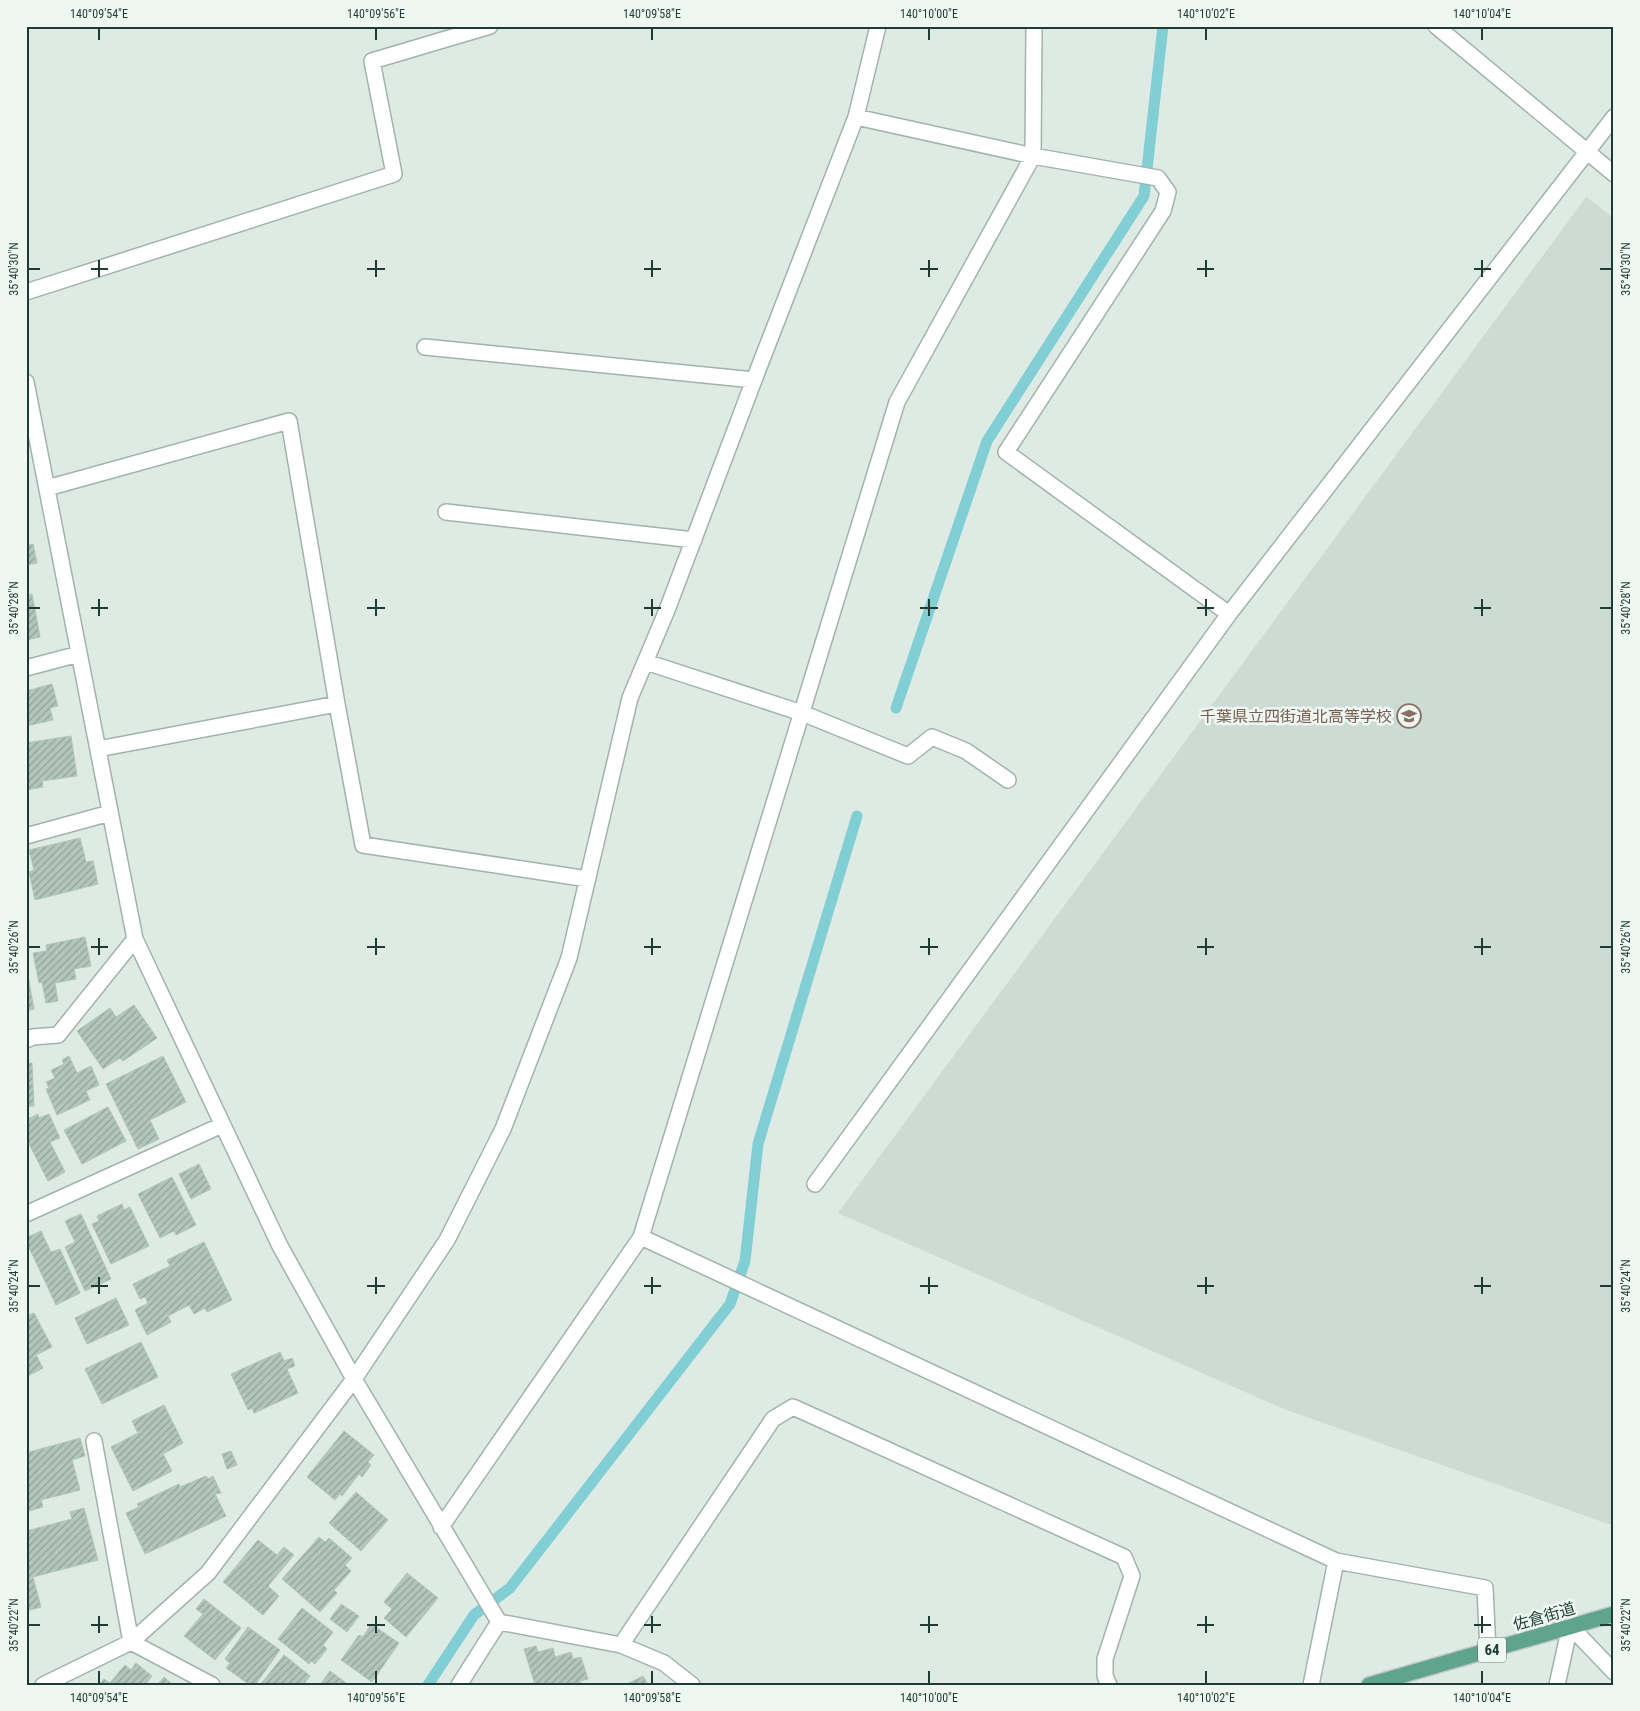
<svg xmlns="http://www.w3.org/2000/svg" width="1640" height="1711" viewBox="0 0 1640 1711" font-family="'Roboto Condensed','Noto Sans JP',sans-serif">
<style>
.built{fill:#ccdbd3}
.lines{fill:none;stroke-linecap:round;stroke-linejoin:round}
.stream{stroke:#81ced5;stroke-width:11}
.building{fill:url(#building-hatch);stroke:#b0c5bb}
.minor-casing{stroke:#a1b3ab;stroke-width:18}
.major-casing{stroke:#c0c8c6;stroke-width:18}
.minor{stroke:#fff;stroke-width:15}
.major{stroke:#5fa48d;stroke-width:15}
.ticks{fill:none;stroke:#1e3c32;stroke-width:2}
.labels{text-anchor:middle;stroke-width:5;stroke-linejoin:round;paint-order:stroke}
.shield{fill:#eff7f2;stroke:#5d746c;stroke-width:1}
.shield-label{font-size:15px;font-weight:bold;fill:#1e3c32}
.education-label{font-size:16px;fill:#785e54;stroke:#eff7f2;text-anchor:end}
.street-label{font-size:16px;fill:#1e3c32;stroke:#eff7f2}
.neatline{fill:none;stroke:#1e3c32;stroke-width:2}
.ticks-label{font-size:12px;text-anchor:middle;fill:#1e3c32}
</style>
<defs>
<pattern id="building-hatch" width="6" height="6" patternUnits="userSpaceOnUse" patternTransform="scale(1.25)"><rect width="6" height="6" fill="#b3c6bd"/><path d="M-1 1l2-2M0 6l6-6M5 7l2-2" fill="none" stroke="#91a29a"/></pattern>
</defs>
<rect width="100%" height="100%" fill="#deebe4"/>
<path class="built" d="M 1586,197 L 1614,218 L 1614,1526 L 1284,1409 L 838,1213 Z"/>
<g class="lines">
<path class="stream" d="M 896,708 L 987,441 L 1144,196 L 1163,26
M 428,1685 L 474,1615 L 510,1588 L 730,1304 L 745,1261 L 758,1144 L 857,816"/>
</g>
<path class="building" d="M 26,532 L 29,545 L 33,544 L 37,563 L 26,565 Z
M 32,594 L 40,637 L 26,640 L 26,596 Z
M 52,684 L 58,706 L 50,708 L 53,720 L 26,726 L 26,691 Z
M 71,736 L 77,776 L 42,781 L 43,787 L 26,790 L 26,743 Z
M 80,838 L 86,862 L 93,861 L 98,884 L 35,900 L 29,872 L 34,870 L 29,850 Z
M 85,937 L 91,966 L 74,969 L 76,979 L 55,983 L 58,1001 L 46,1003 L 42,982 L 39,983 L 33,953 L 47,951 L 46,945 Z
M 26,965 L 34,1009 L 26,1011 Z
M 134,1005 L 157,1038 L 123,1061 L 120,1058 L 103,1069 L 77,1031 L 110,1008 L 116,1017 Z
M 69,1056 L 77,1073 L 91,1066 L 99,1085 L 86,1091 L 90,1100 L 57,1115 L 46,1089 L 49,1088 L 46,1082 L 55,1078 L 51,1070 L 64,1064 L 62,1060 Z
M 163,1056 L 186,1102 L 150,1120 L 159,1139 L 138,1149 L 106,1084 Z
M 26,1063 L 32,1063 L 34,1106 L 26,1106 Z
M 108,1107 L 126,1141 L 82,1164 L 64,1130 Z
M 38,1114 L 39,1118 L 49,1114 L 60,1138 L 50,1142 L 65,1172 L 48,1181 L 26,1138 L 26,1120 Z
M 199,1164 L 211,1189 L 191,1199 L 179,1174 Z
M 172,1177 L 196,1225 L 176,1235 L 174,1231 L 160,1238 L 138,1194 Z
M 122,1204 L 124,1210 L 130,1207 L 149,1246 L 111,1264 L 92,1224 L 99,1221 L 97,1216 Z
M 81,1214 L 111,1279 L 85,1291 L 65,1247 L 75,1242 L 65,1221 Z
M 41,1231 L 51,1252 L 60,1249 L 80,1293 L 56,1305 L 26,1241 L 26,1238 Z
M 204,1242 L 232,1300 L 207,1312 L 205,1308 L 194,1314 L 189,1305 L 168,1316 L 171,1322 L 147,1335 L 135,1310 L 148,1303 L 145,1297 L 140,1299 L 133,1284 L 170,1266 L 167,1260 Z
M 116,1298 L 129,1325 L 87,1344 L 75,1318 Z
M 34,1313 L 52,1347 L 36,1355 L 43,1368 L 26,1377 L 26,1316 Z
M 141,1342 L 158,1377 L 102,1404 L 85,1369 Z
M 280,1352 L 284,1361 L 292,1358 L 295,1366 L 287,1369 L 298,1393 L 254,1413 L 252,1408 L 248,1410 L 231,1374 Z
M 164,1405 L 183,1443 L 163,1454 L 172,1471 L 133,1491 L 111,1447 L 138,1433 L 132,1421 Z
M 344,1431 L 374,1455 L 368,1462 L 371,1465 L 362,1477 L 359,1474 L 342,1496 L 340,1494 L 335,1500 L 307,1477 Z
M 80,1438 L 85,1456 L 72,1460 L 80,1490 L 41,1500 L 43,1507 L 26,1512 L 26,1453 Z
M 231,1451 L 237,1465 L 227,1469 L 222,1454 Z
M 206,1476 L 208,1479 L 213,1476 L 221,1493 L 215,1494 L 226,1516 L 145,1554 L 126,1513 L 139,1507 L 137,1504 L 179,1484 L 180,1487 Z
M 356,1492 L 388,1520 L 361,1551 L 329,1523 Z
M 84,1508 L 98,1560 L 33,1577 L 41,1607 L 26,1611 L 26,1531 L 72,1519 L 70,1512 Z
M 319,1537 L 325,1542 L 329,1538 L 352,1558 L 345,1565 L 351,1571 L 334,1590 L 337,1593 L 320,1612 L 282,1579 Z
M 258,1540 L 277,1555 L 284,1547 L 294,1555 L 268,1586 L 279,1596 L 263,1615 L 223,1582 Z
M 407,1573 L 438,1598 L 406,1637 L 384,1618 L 392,1609 L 384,1602 Z
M 204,1599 L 241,1628 L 215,1660 L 184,1636 L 203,1614 L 196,1609 Z
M 341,1604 L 359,1616 L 347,1632 L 330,1619 Z
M 302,1608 L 333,1632 L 323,1645 L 327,1649 L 315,1664 L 311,1661 L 309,1664 L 278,1639 Z
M 371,1624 L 399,1643 L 372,1682 L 341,1660 L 359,1635 L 363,1637 Z
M 248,1627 L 280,1650 L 255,1685 L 250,1685 L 226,1668 L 230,1663 L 225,1659 Z
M 536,1646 L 538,1652 L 553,1648 L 555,1657 L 571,1652 L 573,1659 L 581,1657 L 588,1679 L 580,1681 L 581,1685 L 535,1685 L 524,1649 Z
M 284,1655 L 310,1676 L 303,1685 L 260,1685 Z
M 136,1663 L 152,1676 L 145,1685 L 99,1685 L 104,1679 L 110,1683 L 125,1665 L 131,1670 Z
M 330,1671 L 349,1685 L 320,1685 Z
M 643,1676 L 648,1685 L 625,1685 Z
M 164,1677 L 173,1685 L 157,1685 Z"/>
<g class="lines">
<g class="minor-casing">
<path id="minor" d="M 1436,26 L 1614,174
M 856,117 L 1033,156 L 1158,178 L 1168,192 L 1163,211 L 1006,452 L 1229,614
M 26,292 L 394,174 L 372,61 L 490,26
M 425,347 L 754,380
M 26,382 L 135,939 L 280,1246 L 354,1379 L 499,1622 L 621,1645 L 664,1663 L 692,1685
M 47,488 L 289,421 L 337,704 L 363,845 L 588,879
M 446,512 L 694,540
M 646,662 L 802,713 L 908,756 L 932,737 L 966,751 L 1008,780
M 26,668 L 79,654
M 98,749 L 337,704
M 26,836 L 110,813
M 26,1040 L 33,1037 L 58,1035 L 135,939
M 815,1184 L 1229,614 L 1614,117
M 26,1214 L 222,1125
M 641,1237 L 1336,1561 L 1485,1588 L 1488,1651
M 94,1441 L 131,1642 L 212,1685
M 441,1527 L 641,1237 L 897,402 L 1033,156 L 1034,26
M 1570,1626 L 1614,1672
M 621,1645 L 773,1419 L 793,1407 L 1124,1557 L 1132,1576 L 1105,1659 L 1105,1676 L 1109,1685
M 43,1685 L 131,1642 L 208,1573 L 354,1379 L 447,1240 L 503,1129 L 569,958 L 630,698 L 667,610 L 754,380 L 856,117 L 878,26
M 459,1685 L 499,1622
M 1311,1685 L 1336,1561
M 1557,1685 L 1570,1626"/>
</g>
<g class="major-casing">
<path id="major" d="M 1369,1685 L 1614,1614"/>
</g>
<use href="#minor" class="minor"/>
<use href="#major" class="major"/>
</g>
<path class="ticks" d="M 99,28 L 99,40M 376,28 L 376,40M 652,28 L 652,40M 929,28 L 929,40M 1206,28 L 1206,40M 1482,28 L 1482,40M 99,260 L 99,277M 376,260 L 376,277M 652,260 L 652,277M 929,260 L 929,277M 1206,260 L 1206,277M 1482,260 L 1482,277M 28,269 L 40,269M 91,269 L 108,269M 367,269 L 385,269M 644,269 L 661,269M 920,269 L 938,269M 1197,269 L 1214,269M 1474,269 L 1491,269M 1600,269 L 1612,269M 99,599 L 99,616M 376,599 L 376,616M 652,599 L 652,616M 929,599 L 929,616M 1206,599 L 1206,616M 1482,599 L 1482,616M 28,608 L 40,608M 91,608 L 108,608M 367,608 L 385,608M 644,608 L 661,608M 920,608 L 938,608M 1197,608 L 1214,608M 1474,608 L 1491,608M 1600,608 L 1612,608M 99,938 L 99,955M 376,938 L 376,955M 652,938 L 652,955M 929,938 L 929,955M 1206,938 L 1206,955M 1482,938 L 1482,955M 28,947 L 40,947M 91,947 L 108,947M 367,947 L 385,947M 644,947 L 661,947M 920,947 L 938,947M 1197,947 L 1214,947M 1474,947 L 1491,947M 1600,947 L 1612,947M 99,1277 L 99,1294M 376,1277 L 376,1294M 652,1277 L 652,1294M 929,1277 L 929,1294M 1206,1277 L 1206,1294M 1482,1277 L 1482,1294M 28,1286 L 40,1286M 91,1286 L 108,1286M 367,1286 L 385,1286M 644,1286 L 661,1286M 920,1286 L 938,1286M 1197,1286 L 1214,1286M 1474,1286 L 1491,1286M 1600,1286 L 1612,1286M 99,1616 L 99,1633M 376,1616 L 376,1633M 652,1616 L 652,1633M 929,1616 L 929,1633M 1206,1616 L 1206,1633M 1482,1616 L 1482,1633M 28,1625 L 40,1625M 91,1625 L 108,1625M 367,1625 L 385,1625M 644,1625 L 661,1625M 920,1625 L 938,1625M 1197,1625 L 1214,1625M 1474,1625 L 1491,1625M 1600,1625 L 1612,1625M 99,1671 L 99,1684M 376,1671 L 376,1684M 652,1671 L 652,1684M 929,1671 L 929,1684M 1206,1671 L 1206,1684M 1482,1671 L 1482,1684"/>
<defs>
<g id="school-ring" transform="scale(1.25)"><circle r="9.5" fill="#eff7f2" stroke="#8d6e63" stroke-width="1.5"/><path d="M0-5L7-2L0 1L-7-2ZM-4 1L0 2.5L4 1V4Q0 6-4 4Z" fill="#8d6e63"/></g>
</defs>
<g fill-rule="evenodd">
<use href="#school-ring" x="1409" y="716"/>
</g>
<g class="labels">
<rect class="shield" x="1478" y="1637.5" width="28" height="25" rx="4"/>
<g class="shield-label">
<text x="1492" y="1655">64</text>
</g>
<g class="education-label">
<text x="1392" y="722">千葉県立四街道北高等学校</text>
</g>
<g class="street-label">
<text transform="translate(1544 1616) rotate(-16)" y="6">佐倉街道</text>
</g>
</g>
<rect width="1640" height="1711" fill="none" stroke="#eff7f2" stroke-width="55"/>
<rect x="28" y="28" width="1584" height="1656" class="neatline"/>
<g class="ticks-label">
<text x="99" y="18">140°09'54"E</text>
<text x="376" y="18">140°09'56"E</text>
<text x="652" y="18">140°09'58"E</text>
<text x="929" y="18">140°10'00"E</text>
<text x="1206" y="18">140°10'02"E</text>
<text x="1482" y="18">140°10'04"E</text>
<text transform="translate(14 269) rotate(-90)" y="4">35°40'30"N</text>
<text transform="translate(1626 269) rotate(-90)" y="4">35°40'30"N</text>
<text transform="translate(14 608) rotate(-90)" y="4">35°40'28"N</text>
<text transform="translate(1626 608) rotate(-90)" y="4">35°40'28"N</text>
<text transform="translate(14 947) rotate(-90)" y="4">35°40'26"N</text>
<text transform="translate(1626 947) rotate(-90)" y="4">35°40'26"N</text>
<text transform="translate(14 1286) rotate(-90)" y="4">35°40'24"N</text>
<text transform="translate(1626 1286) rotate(-90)" y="4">35°40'24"N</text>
<text transform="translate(14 1625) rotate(-90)" y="4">35°40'22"N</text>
<text transform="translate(1626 1625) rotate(-90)" y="4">35°40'22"N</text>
<text x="99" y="1702">140°09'54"E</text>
<text x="376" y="1702">140°09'56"E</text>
<text x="652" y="1702">140°09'58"E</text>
<text x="929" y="1702">140°10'00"E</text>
<text x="1206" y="1702">140°10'02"E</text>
<text x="1482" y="1702">140°10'04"E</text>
</g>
</svg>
